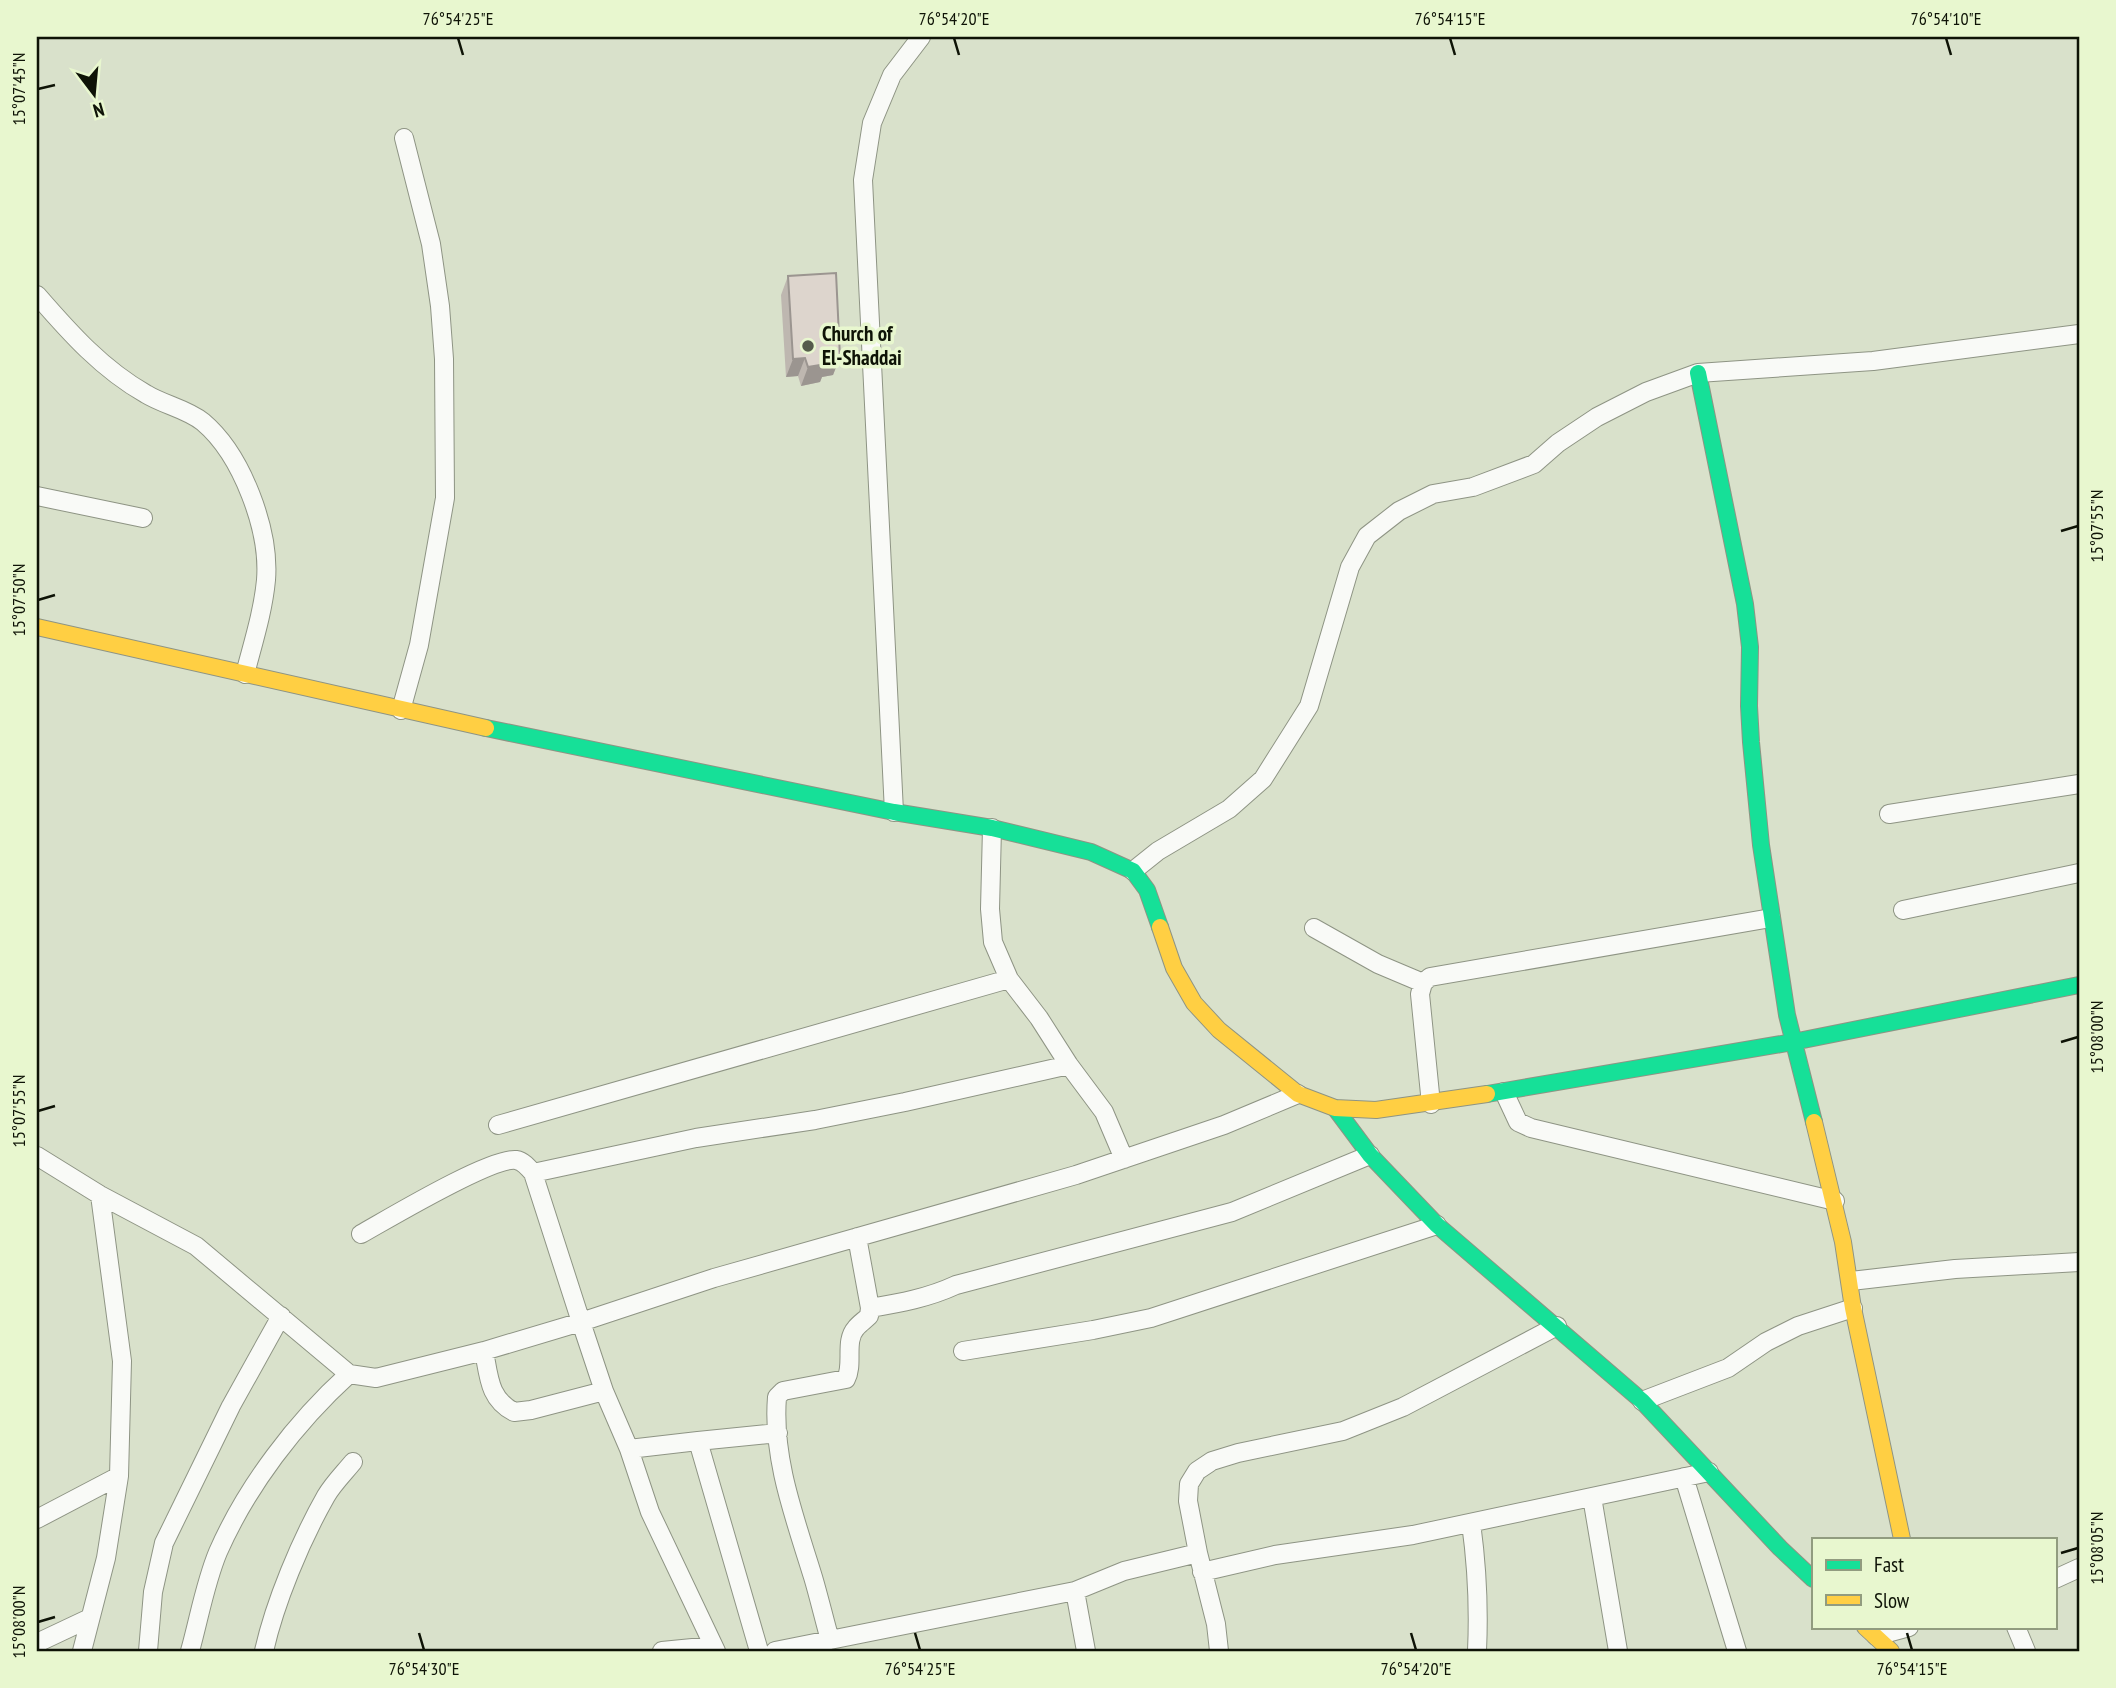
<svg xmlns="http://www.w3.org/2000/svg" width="2116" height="1688" viewBox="0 0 2116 1688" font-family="'PT Sans Narrow',sans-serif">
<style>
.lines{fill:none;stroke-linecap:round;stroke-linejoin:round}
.street-casing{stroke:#8e9484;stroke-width:20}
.fast-casing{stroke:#8e9484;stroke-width:18}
.slow-casing{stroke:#8e9484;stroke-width:18}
.street{stroke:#f9faf7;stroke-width:18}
.fast{stroke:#16e098;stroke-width:16}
.slow{stroke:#ffcf43;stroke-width:16}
.wall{fill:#beb7b0}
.shaded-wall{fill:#9b9590}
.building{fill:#ddd5cd;stroke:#9b9590;stroke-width:2}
.ticks{fill:none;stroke:#0e1306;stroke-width:2.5}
.poi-dot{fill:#555b4b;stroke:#e8f7cf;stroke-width:2.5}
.labels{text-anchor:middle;stroke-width:7;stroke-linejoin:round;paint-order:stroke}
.poi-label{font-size:21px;font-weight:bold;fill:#0e1306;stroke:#e8f7cf;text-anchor:start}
.neatline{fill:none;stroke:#0e1306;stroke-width:2.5}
.ticks-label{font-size:18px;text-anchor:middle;fill:#0e1306}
</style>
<rect width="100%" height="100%" fill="#d9e1cb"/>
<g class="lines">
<g class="street-casing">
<path id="street" d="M 37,295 C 70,333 102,369 146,394 C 164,405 187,409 203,422 C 242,455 270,530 266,580 C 263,612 253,643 245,674
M 37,496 L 143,518
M 401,710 L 419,645 L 445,498 L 444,359 L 440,306 L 431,244 L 404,138
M 894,812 L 863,180 L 872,123 L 892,75 L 921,37
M 1889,814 L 2079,784
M 992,828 L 990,909 L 993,942 L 1009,979 L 1039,1018 L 1069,1065 L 1104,1112 L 1124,1159
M 1133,871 L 1158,851 L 1229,809 L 1263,779 L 1309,706 L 1350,567 L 1367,536 L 1399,511 L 1433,494 L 1473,487 L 1534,464 L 1558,443 L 1597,417 L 1646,392 L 1698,373 L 1873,361 L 2079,334
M 1903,910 L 2079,873
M 1314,928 L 1378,964 L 1423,983
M 1504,1092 L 1518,1122 L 1531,1128 L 1835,1201
M 1431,1104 L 1420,994 L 1423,983 L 1430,977 L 1771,918
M 498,1125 L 1009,979
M 37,1156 L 100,1195 L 196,1246 L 349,1374 L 376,1378 L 484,1351 L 581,1322 L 533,1173 C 528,1167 523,1161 516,1160 C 491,1157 388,1219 361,1234
M 533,1173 L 696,1138 L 815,1120 L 905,1102 L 1069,1065
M 1851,1281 L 1955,1269 L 2079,1262
M 870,1308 C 900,1303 928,1298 956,1285 L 1232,1212 L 1370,1155
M 484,1351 C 489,1377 489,1399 514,1412 L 531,1410 L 604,1391
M 963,1351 L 1093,1330 L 1151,1318 L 1437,1225
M 1642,1401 L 1728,1368 L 1766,1342 L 1798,1326 L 1853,1308
M 629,1449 L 698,1441
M 1684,1477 L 1737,1651
M 1592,1497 L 1618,1651
M 37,1519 L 119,1476
M 1471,1523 C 1477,1566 1479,1608 1477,1651
M 1202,1572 L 1275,1555 L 1413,1535 L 1709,1472
M 2055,1579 L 2079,1568
M 1075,1591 L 1086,1651
M 2016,1627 L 2026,1651
M 1876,1636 L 1909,1627
M 830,1640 C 824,1619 819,1597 813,1577 C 795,1518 772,1459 777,1397 L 783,1391 L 846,1379 C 854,1364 844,1341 856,1328 C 859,1324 865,1320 869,1316 L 870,1308 L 857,1237
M 37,1643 L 90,1618
M 82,1651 L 106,1558 L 119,1476 L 122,1361 L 100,1195
M 148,1651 L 153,1592 L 164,1543 L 231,1406 L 281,1316
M 190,1651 C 199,1619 205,1583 218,1552 C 247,1486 296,1422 349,1374
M 264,1651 C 275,1602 301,1540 326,1496 C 333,1484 344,1473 353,1462
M 662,1651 L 713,1646
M 716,1651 L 650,1512 L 629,1449 L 604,1391 L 581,1322 L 714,1278 L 1076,1175 L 1224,1125 L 1298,1094
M 759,1651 L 698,1441 L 778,1433
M 775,1651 L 1075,1591 L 1124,1571 L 1198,1553
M 1219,1651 L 1216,1624 L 1198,1553 L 1188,1501 L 1189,1484 L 1197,1471 L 1212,1461 L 1238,1453 L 1343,1431 L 1403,1407 L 1557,1326"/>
</g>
<g class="fast-casing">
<path id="fast" d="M 1698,373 L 1745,604 L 1750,647 L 1749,706 L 1751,742 L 1761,845 L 1787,1015 L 1814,1122
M 486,728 L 894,812 L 992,828 L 1091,852 L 1133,871 L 1147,890 L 1160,927
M 1487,1094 L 1793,1042 L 2079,985
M 1335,1108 L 1370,1155 L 1437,1225 L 1642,1401 L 1780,1548 L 1813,1579"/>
</g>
<g class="slow-casing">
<path id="slow" d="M 37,627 L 486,728
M 1160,927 L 1174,968 L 1194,1003 L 1219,1030 L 1298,1094 L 1335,1108 L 1376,1110 L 1487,1094
M 1814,1122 L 1843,1242 L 1853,1308 L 1902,1539
M 1865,1627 L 1891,1651"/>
</g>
<use href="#street" class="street"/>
<use href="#fast" class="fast"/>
<use href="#slow" class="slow"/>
</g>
<path class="wall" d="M 788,276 L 840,357 L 833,375 L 822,377 L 820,382 L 801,386 L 798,376 L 786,377 L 781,295 Z"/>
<path class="shaded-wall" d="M 840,357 L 833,375 L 822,377 L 820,382 L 801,386 L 808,367 L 829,358 Z
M 805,358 L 798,376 L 786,377 L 793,359 Z"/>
<path class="building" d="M 836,273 L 840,357 L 829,358 L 826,364 L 808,367 L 805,358 L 793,359 L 788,276 Z"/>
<path class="ticks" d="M 458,38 L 463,55M 954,38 L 959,55M 1450,38 L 1455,55M 1946,38 L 1951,55M 38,89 L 55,85M 2061,531 L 2078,526M 38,600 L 55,595M 2061,1042 L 2078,1037M 38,1111 L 55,1106M 2061,1553 L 2078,1548M 38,1622 L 55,1617M 419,1633 L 424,1650M 915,1633 L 920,1650M 1411,1633 L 1416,1650M 1907,1633 L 1912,1650"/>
<circle class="poi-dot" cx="808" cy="346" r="7"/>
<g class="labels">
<g class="poi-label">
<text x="822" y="341">Church of<tspan x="822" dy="24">El-Shaddai</tspan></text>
</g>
</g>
<rect width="2116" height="1688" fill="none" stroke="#e8f7cf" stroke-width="77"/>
<rect x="1812" y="1538" width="245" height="91" fill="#e8f7cf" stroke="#919c7f" stroke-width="2"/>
<rect x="1826" y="1560" width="35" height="10" fill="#16e098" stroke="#919c7f" stroke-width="2"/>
<text x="1874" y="1572" font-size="21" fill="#0e1306">Fast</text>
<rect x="1826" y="1595" width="35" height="10" fill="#ffcf43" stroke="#919c7f" stroke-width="2"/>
<text x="1874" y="1608" font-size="21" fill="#0e1306">Slow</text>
<g transform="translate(94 94) rotate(164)" stroke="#e8f7cf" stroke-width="5" paint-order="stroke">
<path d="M0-5L12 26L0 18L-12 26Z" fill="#0e1306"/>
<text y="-10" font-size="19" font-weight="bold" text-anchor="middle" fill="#0e1306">N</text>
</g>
<rect x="38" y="38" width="2040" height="1612" class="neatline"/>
<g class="ticks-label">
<text x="458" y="25">76°54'25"E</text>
<text x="954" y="25">76°54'20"E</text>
<text x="1450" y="25">76°54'15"E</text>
<text x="1946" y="25">76°54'10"E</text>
<text transform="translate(19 89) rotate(-90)" y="6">15°07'45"N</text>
<text transform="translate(2097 526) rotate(-90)" y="6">15°07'55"N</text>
<text transform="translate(19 600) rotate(-90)" y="6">15°07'50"N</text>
<text transform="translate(2097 1037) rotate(-90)" y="6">15°08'00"N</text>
<text transform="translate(19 1111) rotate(-90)" y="6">15°07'55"N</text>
<text transform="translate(2097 1548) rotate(-90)" y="6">15°08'05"N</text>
<text transform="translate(19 1622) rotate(-90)" y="6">15°08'00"N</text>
<text x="424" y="1675">76°54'30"E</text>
<text x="920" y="1675">76°54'25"E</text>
<text x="1416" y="1675">76°54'20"E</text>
<text x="1912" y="1675">76°54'15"E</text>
</g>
</svg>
